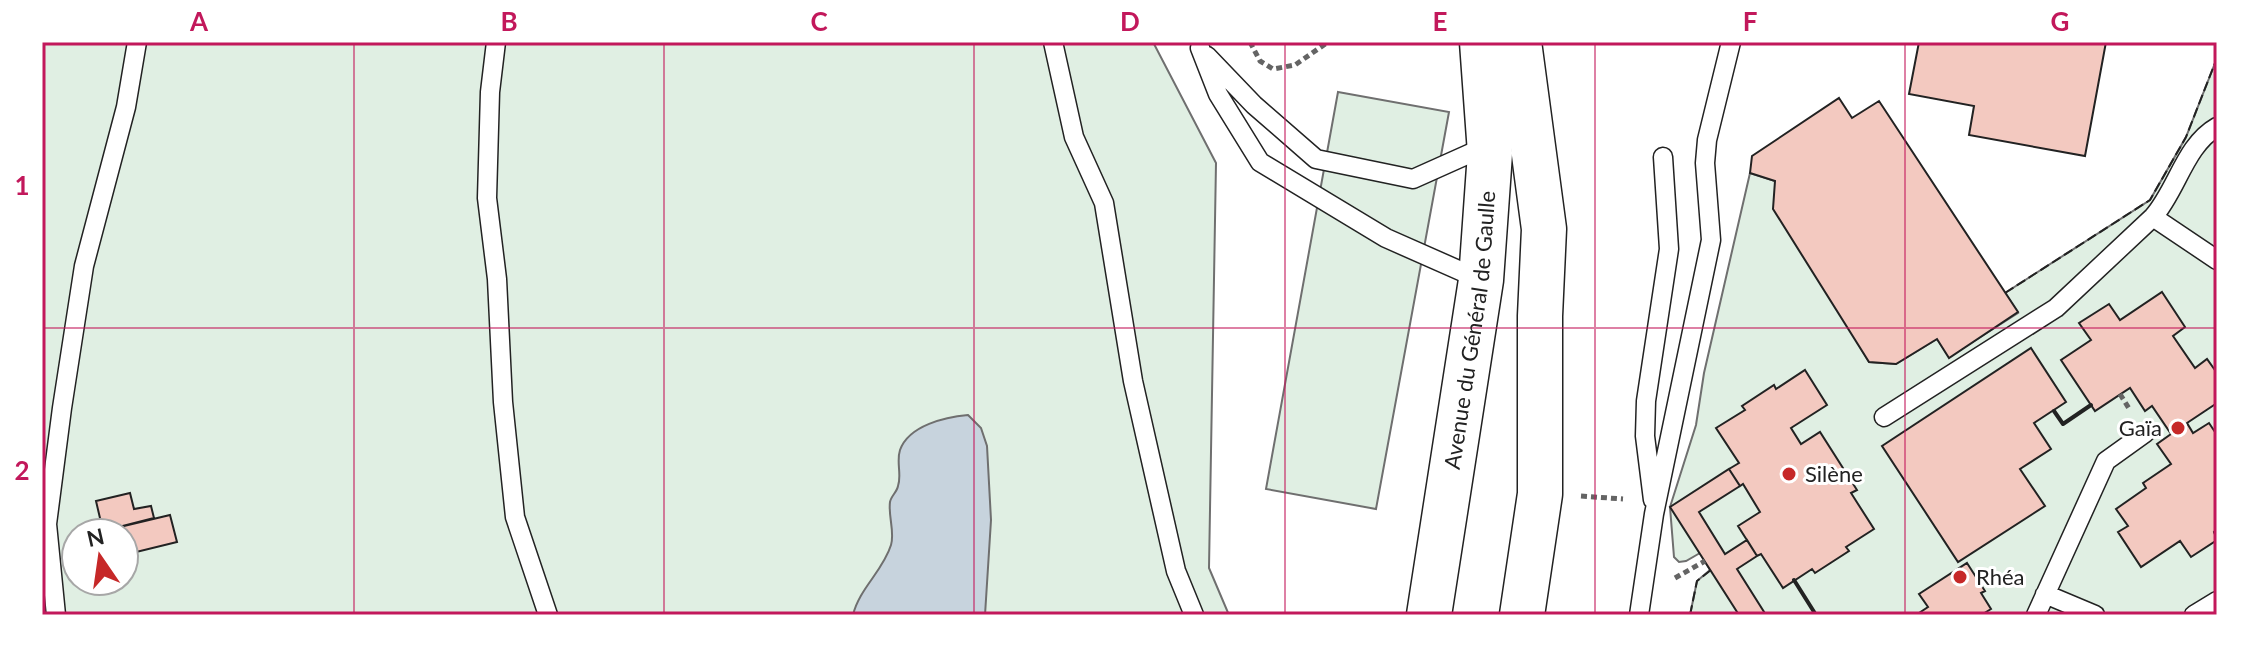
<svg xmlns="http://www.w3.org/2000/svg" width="2259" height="657" viewBox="0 0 2259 657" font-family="Lato,sans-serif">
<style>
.green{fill:#e0efe3;stroke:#6f6f6f;stroke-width:2;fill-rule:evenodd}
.water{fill:#c7d3dd;stroke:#6f6f6f;stroke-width:2}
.building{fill:#f3c9c0;stroke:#222;stroke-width:2}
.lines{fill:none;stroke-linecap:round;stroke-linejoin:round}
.lane-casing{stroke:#222;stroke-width:21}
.primary-casing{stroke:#222;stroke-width:47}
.path{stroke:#646464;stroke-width:5;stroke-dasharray:6 4;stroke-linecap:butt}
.lane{stroke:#fff;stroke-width:18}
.primary{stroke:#fff;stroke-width:44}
.fence{stroke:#222;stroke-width:2;stroke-dasharray:10 4;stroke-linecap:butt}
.wall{stroke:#222;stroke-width:4}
.grid{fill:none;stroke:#c2185b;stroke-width:2;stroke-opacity:0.55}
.poi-dot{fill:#c62828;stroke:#fff;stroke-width:3}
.labels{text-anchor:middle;stroke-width:6;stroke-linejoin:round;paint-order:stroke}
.street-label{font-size:22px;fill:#222;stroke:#fff}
.poi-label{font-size:22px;fill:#222;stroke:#fff;text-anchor:start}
.neatline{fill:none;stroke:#c2185b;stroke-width:3}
.grid-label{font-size:26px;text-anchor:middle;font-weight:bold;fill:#c2185b}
</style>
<rect width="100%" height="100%" fill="#fff"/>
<path class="green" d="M 42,42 L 1153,42 L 1216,163 L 1209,568 L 1229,615 L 42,615 ZM 76,533 L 124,533 L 124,581 L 76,581 Z
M 2217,58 L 2217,615 L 1690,615 L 1697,581 L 1710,570 L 1700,553 L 1686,561 L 1679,562 L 1674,557 L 1670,507 L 1696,425 L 1704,373 L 1750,173 L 1775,181 L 1830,296 L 1869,362 L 1896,364 L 1937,339 L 1949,357 L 2018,313 L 2005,293 L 2150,200 L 2186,137 Z
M 1338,92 L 1449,112 L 1376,509 L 1266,489 Z"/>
<path class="water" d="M 968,415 L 981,428 L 987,446 L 991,520 L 985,615 L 853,615 C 859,589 883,571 891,545 C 895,532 888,516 890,502 C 891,496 897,492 898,486 C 902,475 896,462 900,450 C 909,425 946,417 968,415 Z"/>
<path class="building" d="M 1919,42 L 2106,42 L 2085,156 L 1969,135 L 1974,106 L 1909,94 Z
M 1839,98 L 1852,118 L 1879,101 L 2018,312 L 1949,358 L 1937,339 L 1896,364 L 1869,362 L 1773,209 L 1775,181 L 1750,173 L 1752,156 Z
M 2162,292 L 2185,327 L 2173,336 L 2195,368 L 2207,359 L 2217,373 L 2217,403 L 2187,423 L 2193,433 L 2209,423 L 2217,435 L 2217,529 L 2214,532 L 2217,540 L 2191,557 L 2180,541 L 2141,567 L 2118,532 L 2128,526 L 2116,509 L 2146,488 L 2143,483 L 2171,464 L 2157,444 L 2171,434 L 2152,406 L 2145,411 L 2130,388 L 2095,411 L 2061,360 L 2091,340 L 2079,323 L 2109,304 L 2120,320 Z
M 2031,348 L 2066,402 L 2034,423 L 2051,449 L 2020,469 L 2045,506 L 1958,562 L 1882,446 Z
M 1805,370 L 1827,405 L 1791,428 L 1801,444 L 1820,432 L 1857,490 L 1851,493 L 1874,529 L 1846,547 L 1849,551 L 1815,573 L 1812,569 L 1783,588 L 1761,554 L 1757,556 L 1738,526 L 1760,512 L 1743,484 L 1740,486 L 1729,469 L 1739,463 L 1716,428 L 1745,410 L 1742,406 L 1774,385 L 1776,389 Z
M 1729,469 L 1740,486 L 1699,512 L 1725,554 L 1747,540 L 1757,556 L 1737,569 L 1766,615 L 1739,615 L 1670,507 Z
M 130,493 L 134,509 L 151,506 L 154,518 L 103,531 L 96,501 Z
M 170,515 L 177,542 L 124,555 L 124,533 L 104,533 L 103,531 Z
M 1967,563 L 1985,591 L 1981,593 L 1991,609 L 1981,615 L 1916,615 L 1928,607 L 1919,594 Z"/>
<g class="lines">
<g class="lane-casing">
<path id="lane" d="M 496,42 L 490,92 L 487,198 L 497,279 L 503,402 L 515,517 L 548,615
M 1053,42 L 1074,137 L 1104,203 L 1133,381 L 1176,571 L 1194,615
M 1200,48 L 1218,94 L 1260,162 L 1386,238 L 1481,280
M 1207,56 L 1254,105 L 1316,159 L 1413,179 L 1489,145
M 2153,217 L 2217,260
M 1884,417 L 2056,308 L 2153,217 C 2177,190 2185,145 2217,127
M 1653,500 L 1645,436 L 1646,401 L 1669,249 L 1663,157
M 2045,594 L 2095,615
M 56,615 L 47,524 L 62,408 L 84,266 L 126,107 L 137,42
M 1639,615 L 1654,514 L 1711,240 L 1705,163 L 1707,140 L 1731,42
M 2036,615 L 2106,461 L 2145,433
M 2194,615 L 2217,601"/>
</g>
<g class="primary-casing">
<g id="primary">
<path d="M 1519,42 L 1544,229 L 1540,316 L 1540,494 L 1522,615"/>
<path id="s1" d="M 1429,615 L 1481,280 L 1490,153 L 1482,42"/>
</g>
</g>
<path class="path" d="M 1250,42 L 1260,61 L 1273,69 L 1295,65 L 1328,42
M 2120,394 L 2130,410
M 1581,496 L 1623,499
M 1675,578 L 1705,561"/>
<use href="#lane" class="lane"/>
<use href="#primary" class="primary"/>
<path class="fence" d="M 2005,293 L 2150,200 L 2186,137 L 2217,58
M 1690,615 L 1697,581 L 1711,570"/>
<path class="wall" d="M 2054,411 L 2063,424 L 2091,405
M 1794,580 L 1816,615"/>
</g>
<path class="grid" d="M 354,42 L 354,615M 664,42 L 664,615M 974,42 L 974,615M 1285,42 L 1285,615M 1595,42 L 1595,615M 1905,42 L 1905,615M 42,328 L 2217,328"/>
<g class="poi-dot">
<circle cx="2178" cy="428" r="8"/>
<circle cx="1789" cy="474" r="8"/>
<circle cx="1960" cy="577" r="8"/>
</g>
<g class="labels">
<g class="street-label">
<text dy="8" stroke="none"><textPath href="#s1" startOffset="288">Avenue du Général de Gaulle</textPath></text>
</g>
<g class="poi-label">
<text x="2162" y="436" text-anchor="end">Gaïa</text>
<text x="1805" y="482">Silène</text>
<text x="1976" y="585">Rhéa</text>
</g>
</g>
<rect width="2259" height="657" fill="none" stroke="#ffffff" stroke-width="88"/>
<g transform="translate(100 557) rotate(347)"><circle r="38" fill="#ffffff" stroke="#a7a7a7" stroke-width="2"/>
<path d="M0-6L14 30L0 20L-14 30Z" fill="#c62828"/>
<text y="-12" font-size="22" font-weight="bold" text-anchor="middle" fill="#222222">N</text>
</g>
<rect x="44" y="44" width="2171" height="569" class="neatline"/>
<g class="grid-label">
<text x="199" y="31">A</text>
<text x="509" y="31">B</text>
<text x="819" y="31">C</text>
<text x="1130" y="31">D</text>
<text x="1440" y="31">E</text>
<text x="1750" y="31">F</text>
<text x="2060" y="31">G</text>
<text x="22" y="195">1</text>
<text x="22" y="480">2</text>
</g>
</svg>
